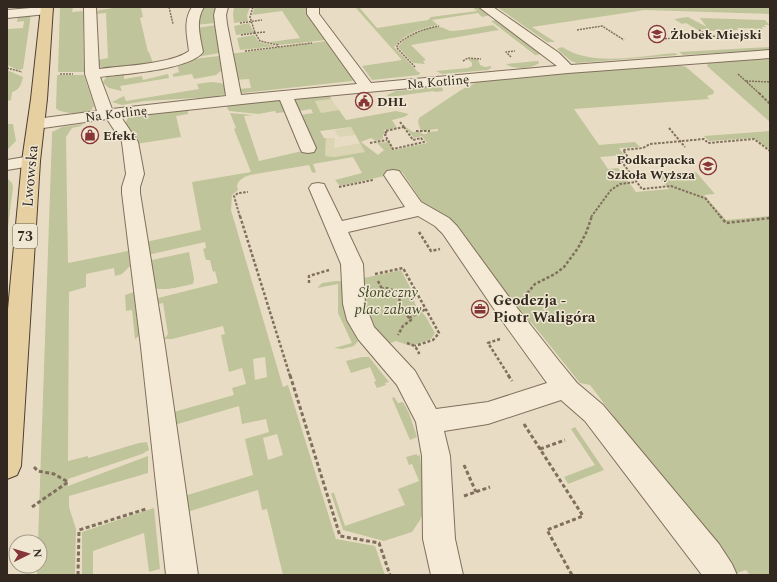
<svg xmlns="http://www.w3.org/2000/svg" width="777" height="582" viewBox="0 0 777 582" font-family="Spectral,serif">
<style>
.farmland{fill:#dcd5b3}
.green{fill:#c0c49a;fill-rule:evenodd}
.lines{fill:none;stroke-linecap:round;stroke-linejoin:round}
.minor-casing{stroke:#806f5d;stroke-width:2}
.major-casing{stroke:#4e3e31;stroke-width:2}
.path-far3{stroke:#806f5d;stroke-width:1.5;stroke-dasharray:2 1;stroke-linecap:butt}
.path-far2{stroke:#806f5d;stroke-width:2;stroke-dasharray:2.5 1.5;stroke-linecap:butt}
.path-far1{stroke:#806f5d;stroke-width:2.5;stroke-dasharray:3 2;stroke-linecap:butt}
.path{stroke:#806f5d;stroke-width:3;stroke-dasharray:4 2.5;stroke-linecap:butt}
.minor{fill:#f4ead6;fill-rule:evenodd}
.major{fill:#e6cfa1;fill-rule:evenodd}
.labels{text-anchor:middle;stroke-width:3;stroke-linejoin:round;paint-order:stroke}
.far-poi-label{font-size:13px;font-weight:bold;fill:#32281f;stroke:#f0e7d3;text-anchor:start}
.far-street-label{font-size:13px;fill:#32281f;stroke:#f0e7d3}
.shield{fill:#f0e7d3;stroke:#6b6155;stroke-width:1}
.shield-label{font-size:14px;font-weight:bold;fill:#32281f}
.street-label{font-size:15px;fill:#32281f;stroke:#f0e7d3}
.park-label{font-size:15px;font-style:italic;fill:#434c28;stroke:#f0e7d3}
.poi-label{font-size:15px;font-weight:bold;fill:#32281f;stroke:#f0e7d3;text-anchor:start}
</style>
<rect width="100%" height="100%" fill="#e8ddc4"/>
<path class="farmland" d="M 331,99 L 339,110 L 321,113 L 315,101 Z
M 351,127 L 356,135 L 339,137 L 334,130 Z
M 326,138 L 335,138 L 334,148 L 361,143 L 366,152 L 334,157 L 325,156 Z"/>
<path class="green" d="M 60,7 L 73,7 L 72,12 L 84,11 L 83,31 L 84,72 L 58,72 Z
M 121,7 L 150,7 L 141,8 L 143,17 L 140,18 L 148,52 L 149,52 L 153,63 L 106,68 L 98,66 L 97,60 L 108,58 L 106,13 L 96,14 L 96,13 L 99,10 Z
M 202,7 L 218,7 L 215,23 L 196,25 Z
M 234,7 L 250,7 L 247,15 L 248,21 L 234,23 L 233,14 Z
M 255,7 L 308,7 L 308,14 L 326,40 L 280,45 L 270,42 L 300,38 L 282,11 L 252,15 Z
M 355,7 L 359,7 L 377,28 L 428,20 L 431,17 L 477,11 L 472,7 L 480,7 L 491,15 L 482,17 L 478,13 L 432,20 L 438,25 C 422,28 405,33 394,47 L 418,72 L 420,72 L 419,75 L 372,80 L 362,66 L 402,60 Z
M 497,7 L 770,7 L 770,14 L 645,10 L 532,27 L 555,42 L 547,42 Z
M 31,14 L 23,69 L 18,70 L 7,65 L 7,29 L 23,28 L 24,21 L 17,22 L 18,15 Z
M 688,17 L 705,26 L 706,26 L 700,18 L 765,20 L 770,25 L 764,25 L 766,27 L 762,27 L 763,29 L 737,28 L 738,30 L 708,31 L 704,29 L 698,30 L 686,23 L 682,24 L 674,19 Z
M 497,20 L 543,54 L 535,55 L 491,21 Z
M 249,23 L 254,33 L 236,35 L 234,26 Z
M 216,25 L 220,53 L 196,57 L 196,28 Z
M 493,25 L 499,30 L 411,45 L 426,60 L 423,61 L 425,64 L 413,63 L 398,47 C 404,38 427,25 439,27 C 444,27 447,31 453,31 C 466,30 480,27 493,25 Z
M 254,35 L 259,42 L 276,46 L 240,50 L 237,38 Z
M 327,41 L 355,78 L 352,81 L 243,93 L 237,92 L 237,89 L 251,88 L 249,79 L 235,80 L 230,54 Z
M 562,47 C 593,67 640,56 675,53 L 678,55 L 577,63 L 571,61 L 557,49 Z
M 770,47 L 770,50 L 683,55 L 679,52 Z
M 219,56 L 222,70 L 216,75 L 194,79 L 192,74 L 173,77 L 173,74 L 179,72 L 177,64 L 193,59 Z
M 770,58 L 770,122 L 707,66 L 708,63 L 712,62 Z
M 468,59 L 478,59 L 480,65 L 485,67 L 491,66 L 491,68 L 488,70 L 442,74 L 436,71 L 468,68 L 472,66 L 472,63 Z
M 538,61 L 539,63 C 531,69 514,70 506,64 Z
M 675,64 L 686,67 L 714,91 L 713,94 L 707,96 L 709,99 L 574,109 L 599,145 L 635,142 L 640,147 L 619,148 L 624,155 L 600,157 L 608,169 L 618,168 L 636,192 L 669,189 L 658,176 L 696,172 L 715,194 L 704,195 L 726,220 L 770,216 L 770,575 L 750,575 L 746,570 L 734,574 L 590,385 L 580,383 L 531,322 L 528,322 L 425,206 L 402,172 L 340,186 L 335,180 L 362,173 L 353,157 L 313,164 L 316,172 L 314,173 L 312,172 L 309,165 L 250,175 C 244,177 239,179 237,186 L 238,190 L 232,195 L 231,210 L 283,387 L 288,385 L 336,539 L 375,546 L 385,575 L 283,575 L 267,509 L 262,510 L 258,490 L 184,513 L 181,497 L 253,475 L 245,439 L 269,432 L 266,419 L 242,424 L 239,406 L 171,426 L 170,413 L 234,395 L 232,388 L 246,384 L 242,368 L 229,372 L 221,335 L 225,334 L 223,326 L 172,339 L 164,339 L 168,334 L 163,303 L 154,305 L 153,300 L 158,298 L 218,283 L 215,271 L 213,272 L 210,260 L 206,260 L 203,249 L 206,248 L 205,242 L 152,254 L 146,253 L 144,244 L 150,241 L 201,230 L 192,182 L 251,172 L 234,129 L 236,128 L 230,113 L 253,115 L 244,116 L 259,161 L 315,148 L 301,115 L 313,113 L 311,109 L 299,111 L 291,100 L 294,98 L 329,94 L 331,99 L 315,101 L 321,113 L 339,110 L 346,120 L 396,111 L 409,114 L 404,117 L 392,120 L 397,128 L 384,130 L 385,134 L 383,135 L 383,139 L 376,141 L 371,138 L 361,142 L 378,155 L 384,150 L 377,143 L 389,142 L 394,150 L 427,143 L 422,136 L 414,138 L 404,126 L 413,132 L 419,131 L 423,134 L 427,134 L 427,132 L 438,131 L 438,129 L 421,131 L 418,122 L 419,118 L 461,90 L 477,82 ZM 351,127 L 365,152 L 334,157 L 325,156 L 326,138 L 324,138 L 320,131 ZM 265,357 L 267,377 L 255,380 L 253,359 ZM 277,434 L 283,455 L 268,460 L 263,438 Z
M 7,70 L 23,77 C 22,83 19,91 12,92 L 11,100 L 7,101 Z
M 124,72 L 124,79 L 142,76 L 143,80 L 168,74 L 169,78 L 120,86 L 122,91 L 109,88 L 103,83 C 105,74 116,73 124,72 Z
M 57,75 L 84,75 L 94,106 C 89,117 68,114 58,110 L 56,108 Z
M 211,82 L 221,83 L 226,86 L 226,94 L 214,97 L 145,101 L 122,105 L 112,102 L 124,96 L 126,101 L 199,89 L 197,84 Z
M 440,86 L 443,89 L 443,91 L 435,92 L 434,91 L 389,97 L 387,95 L 396,91 Z
M 278,100 L 282,102 L 286,112 L 276,113 L 275,111 L 258,114 L 229,111 L 226,105 Z
M 188,110 L 188,114 L 176,116 L 181,137 L 136,144 L 125,123 L 128,118 L 136,115 Z
M 8,124 L 13,124 L 16,141 L 7,150 Z
M 82,124 L 81,126 L 72,128 L 66,137 L 68,263 L 128,251 L 130,266 L 122,274 L 115,276 L 114,268 L 86,274 L 86,287 L 69,292 L 68,461 L 88,456 L 88,458 L 139,443 L 147,442 L 149,450 L 142,454 L 68,479 L 68,486 L 148,456 L 148,473 L 69,496 L 69,507 L 76,529 L 75,575 L 37,575 L 37,566 L 40,566 L 40,542 L 38,542 L 52,135 L 52,132 L 62,127 Z
M 770,131 L 770,150 L 754,138 L 709,141 L 704,136 Z
M 8,179 L 12,183 L 13,187 L 7,235 Z
M 189,252 L 194,279 L 193,284 C 178,287 165,292 150,287 L 152,260 Z
M 401,270 L 412,291 L 415,304 L 426,317 L 435,333 L 431,339 L 411,346 L 396,341 L 388,344 C 366,321 362,310 364,278 Z
M 336,281 L 340,281 L 344,285 C 342,309 345,320 358,341 L 354,346 L 342,349 L 334,348 L 352,343 L 338,313 L 338,284 L 317,288 L 322,283 Z
M 134,292 L 139,336 L 135,339 L 132,310 L 126,311 L 125,295 Z
M 362,357 L 369,357 L 389,382 L 385,383 L 386,385 L 377,388 L 374,382 L 376,381 L 370,367 L 351,373 L 346,361 Z
M 394,397 L 398,403 L 403,402 L 409,413 L 417,437 L 410,440 L 392,398 Z
M 575,427 L 604,470 L 568,484 L 564,477 L 595,465 L 571,429 Z
M 417,454 L 417,456 L 420,455 L 425,508 L 420,520 L 412,532 L 384,541 L 343,530 L 331,493 L 334,493 L 345,526 L 405,505 L 398,489 L 419,481 L 412,464 L 409,465 L 406,457 Z
M 154,508 L 160,569 L 149,572 L 144,533 L 93,551 L 93,575 L 82,575 L 82,532 Z"/>
<g class="lines">
<g class="minor-casing">
<path id="minor" d="M 42,7 L 51,8 L 53,10 L 51,12 L 47,14 L 7,18 L 7,10 Z
M 84,7 L 96,7 L 99,69 C 121,66 172,64 189,51 C 187,35 183,21 192,7 L 204,7 C 195,21 200,36 203,52 C 190,70 122,74 100,77 L 112,109 L 226,96 L 215,24 L 214,15 L 216,7 L 228,7 L 226,15 L 227,24 L 241,95 L 357,84 L 307,14 L 307,7 L 319,7 L 319,14 L 371,83 L 557,66 L 479,7 L 493,7 L 559,53 L 571,65 L 770,50 L 770,58 L 568,73 L 294,99 L 316,148 L 314,152 L 308,153 L 302,152 L 300,148 L 280,100 L 122,117 L 123,120 L 138,142 L 144,174 L 140,187 L 140,193 L 165,347 L 198,575 L 166,575 L 141,347 L 122,193 L 122,187 L 126,174 L 122,142 L 107,119 L 36,129 L 30,127 L 28,124 L 30,121 L 36,119 L 97,111 L 85,74 Z
M 31,156 L 37,157 L 40,161 L 37,165 L 7,170 L 7,160 Z
M 393,170 L 399,171 L 421,202 L 449,218 L 457,226 L 514,304 L 559,361 L 577,383 L 603,405 L 719,544 L 732,564 L 737,575 L 702,575 L 585,421 L 561,400 L 488,424 L 444,431 L 450,456 L 455,539 L 463,575 L 431,575 L 423,539 L 422,456 L 416,422 L 397,385 L 358,339 L 347,320 L 343,304 L 341,264 L 309,188 L 312,184 L 318,183 L 324,184 L 342,221 L 405,207 L 384,175 L 387,171 ZM 418,216 L 435,226 L 443,234 L 498,315 L 547,383 L 488,402 L 436,409 L 415,371 L 374,327 L 365,304 L 363,264 L 348,232 Z"/>
</g>
<g class="major-casing">
<path id="major" d="M 41,7 L 53,7 L 47,99 L 40,161 L 21,466 L 17,475 L 7,479 L 7,320 L 22,161 L 31,99 Z"/>
</g>
<path class="path-far3" d="M 169,7 L 173,24
M 240,23 L 262,20
M 577,30 L 602,26 L 624,40
M 699,30 L 710,36
M 265,32 L 255,33 L 260,41 L 278,45 L 278,47
M 649,32 L 659,39
M 241,35 L 255,33 L 250,17 L 253,7
M 659,39 L 759,34
M 245,51 L 312,43
M 511,57 L 506,52 L 515,51
M 463,61 L 468,58 L 481,59
M 415,67 L 397,48 L 397,45 C 409,34 423,29 439,26
M 7,68 L 22,72
M 60,74 L 73,74
M 738,74 L 760,94
M 746,81 L 770,82"/>
<path class="path-far2" d="M 759,93 L 770,104
M 400,122 L 404,127
M 404,127 L 413,140 L 421,138 L 424,142 L 393,149 L 385,135 L 387,134 L 385,131 Z
M 669,128 L 685,147
M 416,131 L 430,131
M 370,143 L 387,140
M 339,187 L 373,180
M 705,198 L 721,217
M 707,199 L 671,186 L 642,189 L 619,158 L 628,157 L 623,150 L 643,148 L 650,144 L 704,139 L 708,143 L 754,139 L 770,151
M 240,217 L 234,196 L 238,193 L 248,192
M 591,217 L 611,190 L 620,184 L 636,182"/>
<path class="path-far1" d="M 240,216 L 290,376
M 720,216 L 726,223 L 770,218
M 419,232 L 431,251 L 440,249
M 375,274 L 403,268 L 439,333 L 433,340 L 415,346
M 378,281 L 382,289
M 309,283 L 309,276 L 329,270
M 381,289 L 386,288 L 399,292 L 400,307 L 411,320 L 403,326 L 398,335
M 398,297 L 419,297
M 524,297 L 535,284 L 555,274 L 564,267 L 578,248 L 586,233 L 592,216
M 409,318 L 426,309
M 500,339 L 488,343 L 509,376
M 407,343 L 415,346 L 419,353 L 416,353"/>
<path class="path" d="M 290,375 L 340,536 L 379,543 L 390,575
M 508,375 L 512,381
M 524,424 L 583,516 L 547,530 L 572,575
M 540,449 L 565,440
M 464,465 L 476,492
M 34,467 L 38,471 L 54,474 L 68,482
M 464,496 L 490,487
M 32,507 L 68,482
M 78,575 L 79,530 L 146,509"/>
<use href="#minor" class="minor"/>
<use href="#major" class="major"/>
</g>
<defs>
<g id="school-ring" transform="scale(0.9)"><circle r="9.5" fill="#f0e7d3" stroke="#873537" stroke-width="1.5"/><path d="M0-5L7-2L0 1L-7-2ZM-4 1L0 2.5L4 1V4Q0 6-4 4Z" fill="#873537"/></g>
<g id="civic-ring" transform="scale(0.9)"><circle r="9.5" fill="#f0e7d3" stroke="#873537" stroke-width="1.5"/><path d="M-.6-6.5H3V-4.5H.6V-3L4-1V1h2V6H-6V1h2V-1L-.6-3ZM-1.2 2.5V6h2.4V2.5Z" fill="#873537"/></g>
<g id="shop-ring" transform="scale(0.9)"><circle r="9.5" fill="#f0e7d3" stroke="#873537" stroke-width="1.5"/><path d="M-5-2.5h2.3a2.7 3.5 0 0 1 5.4 0H5L5.5 6h-11ZM-1.5-2.5h3a1.5 2.3 0 0 0-3 0Z" fill="#873537"/></g>
<g id="university-ring" transform="scale(0.9)"><circle r="9.5" fill="#f0e7d3" stroke="#873537" stroke-width="1.5"/><path d="M0-5L7-2L0 1L-7-2ZM-4 1L0 2.5L4 1V4Q0 6-4 4Z" fill="#873537"/></g>
<g id="office-ring" transform="scale(0.9)"><circle r="9.5" fill="#f0e7d3" stroke="#873537" stroke-width="1.5"/><path d="M-6-3h4V-5.5h4V-3h4V5H-6ZM-1-4.5V-3h2v-1.5ZM-6 0V1H6V0Z" fill="#873537"/></g>
</defs>
<g fill-rule="evenodd">
<use href="#school-ring" x="657" y="34"/>
<use href="#civic-ring" x="364" y="101"/>
<use href="#shop-ring" x="90" y="135"/>
<use href="#university-ring" x="708" y="166"/>
<use href="#office-ring" x="480" y="309"/>
</g>
<g class="labels">
<g class="far-poi-label">
<text x="670" y="39">Żłobek Miejski</text>
<text x="377" y="106">DHL</text>
<text x="103" y="140">Efekt</text>
<text x="695" y="164" text-anchor="end">Podkarpacka<tspan x="695" dy="15">Szkoła Wyższa</tspan></text>
</g>
<g class="far-street-label">
<text transform="translate(438 81) rotate(-5)" y="5">Na Kotlinę</text>
<text transform="translate(116 113) rotate(-7)" y="5">Na Kotlinę</text>
</g>
<rect class="shield" x="13" y="224" width="24" height="24" rx="3"/>
<g class="shield-label">
<text x="25" y="241">73</text>
</g>
<g class="street-label">
<text transform="translate(30 176) rotate(-85)" y="5">Lwowska</text>
</g>
<g class="park-label">
<text x="388" y="297">Słoneczny<tspan x="388" dy="17">plac zabaw</tspan></text>
</g>
<g class="poi-label">
<text x="493" y="305">Geodezja -<tspan x="493" dy="17">Piotr Waligóra</tspan></text>
</g>
</g>
<rect width="777" height="582" fill="none" stroke="#32281f" stroke-width="16"/>
<g transform="translate(28 554) rotate(85)"><circle r="19" fill="#f0e7d3" stroke="#a49b8b"/>
<path d="M0-3L7 15L0 10L-7 15Z" fill="#873537"/>
<text y="-6" font-size="11" font-weight="bold" text-anchor="middle" fill="#32281f">N</text>
</g>
</svg>
